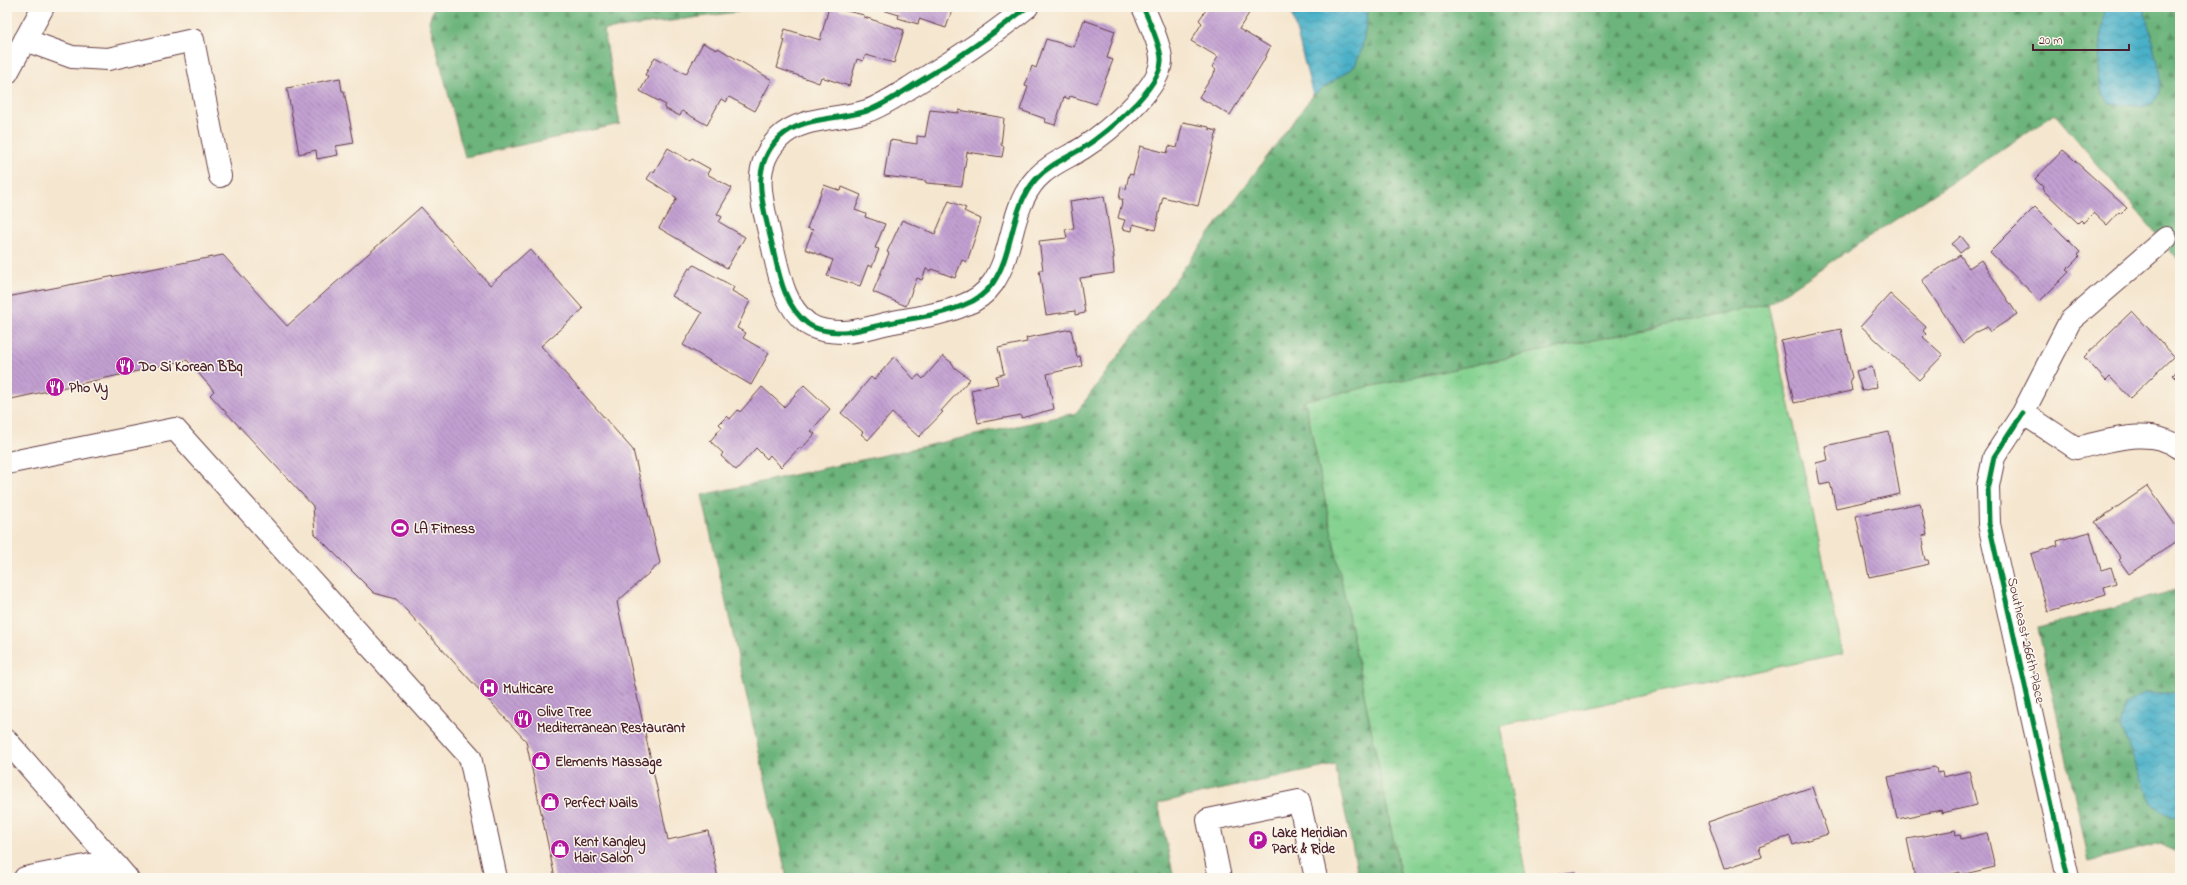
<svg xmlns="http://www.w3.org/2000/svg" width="2187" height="885" viewBox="0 0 2187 885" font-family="'Indie Flower',sans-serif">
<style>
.grass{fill:url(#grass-tufts);stroke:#68785e}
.forest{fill:url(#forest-firs);stroke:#5b6a53}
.water{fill:url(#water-waves);stroke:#496879}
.building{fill:url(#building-back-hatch)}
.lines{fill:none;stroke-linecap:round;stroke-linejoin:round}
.minor-casing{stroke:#643d44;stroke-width:24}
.major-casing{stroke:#643d44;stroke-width:24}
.minor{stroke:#fff;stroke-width:22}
.major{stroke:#fff;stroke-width:22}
.cycleway-casing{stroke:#fbf7ec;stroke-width:8}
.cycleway{stroke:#00873e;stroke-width:5}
.labels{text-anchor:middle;stroke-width:3;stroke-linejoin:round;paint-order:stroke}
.poi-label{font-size:14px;font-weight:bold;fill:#4a1f2b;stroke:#fbf7ec;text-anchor:start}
.street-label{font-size:14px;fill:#4a1f2b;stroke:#fbf7ec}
</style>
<defs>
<pattern id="grass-tufts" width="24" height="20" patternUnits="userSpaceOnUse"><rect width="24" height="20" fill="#85d291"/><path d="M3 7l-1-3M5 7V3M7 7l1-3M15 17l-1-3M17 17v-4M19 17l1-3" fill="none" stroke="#74b47d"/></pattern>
<pattern id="forest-firs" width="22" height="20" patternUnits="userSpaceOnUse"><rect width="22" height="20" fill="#6cb47b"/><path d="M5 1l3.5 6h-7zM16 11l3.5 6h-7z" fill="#5b9265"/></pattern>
<pattern id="water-waves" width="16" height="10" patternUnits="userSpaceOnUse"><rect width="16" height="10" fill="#48b0c7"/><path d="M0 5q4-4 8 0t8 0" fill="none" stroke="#3e8fa2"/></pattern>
<pattern id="building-back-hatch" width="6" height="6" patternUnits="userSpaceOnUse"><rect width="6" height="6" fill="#c2a0d2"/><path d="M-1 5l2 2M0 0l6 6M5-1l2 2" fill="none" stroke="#a082ab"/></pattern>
</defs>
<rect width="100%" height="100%" fill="#fbf7ec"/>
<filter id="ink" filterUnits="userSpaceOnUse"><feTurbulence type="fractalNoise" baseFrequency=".025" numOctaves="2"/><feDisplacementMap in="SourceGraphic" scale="8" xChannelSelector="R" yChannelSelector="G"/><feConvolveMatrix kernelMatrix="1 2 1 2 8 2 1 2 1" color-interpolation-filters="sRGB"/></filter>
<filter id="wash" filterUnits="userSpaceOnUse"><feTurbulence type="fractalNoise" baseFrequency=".012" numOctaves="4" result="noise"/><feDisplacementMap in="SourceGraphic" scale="16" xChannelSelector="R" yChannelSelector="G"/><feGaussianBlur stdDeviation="0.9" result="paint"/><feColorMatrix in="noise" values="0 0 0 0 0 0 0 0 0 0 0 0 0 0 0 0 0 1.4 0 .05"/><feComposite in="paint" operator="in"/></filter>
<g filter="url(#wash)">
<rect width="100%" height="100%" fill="#f5e6cf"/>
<path class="grass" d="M 1768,304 L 1843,653 L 1500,726 L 1526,878 L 1401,878 L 1305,400 Z"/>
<path class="forest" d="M 434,7 L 746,7 L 737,12 L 604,30 L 620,124 L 465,157 L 429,21 Z
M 1369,7 L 2180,7 L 2180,264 L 2177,258 L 2055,114 L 1768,304 L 1305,400 L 1401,878 L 1359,878 L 1335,765 L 1158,803 L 1174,878 L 787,878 L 702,495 L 1076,413 L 1313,95 L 1355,66 Z
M 2180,589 L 2180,853 L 2159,844 L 2089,861 L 2038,628 Z"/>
<path class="water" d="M 1290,7 L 1369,7 L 1362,49 L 1355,66 L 1313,95 Z
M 2104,7 L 2144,7 L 2160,75 L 2160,93 L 2152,104 L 2141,107 L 2110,103 L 2102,94 L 2098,72 Z
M 2144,693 L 2180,693 L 2180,818 L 2171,816 L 2152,804 L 2120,727 L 2125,704 Z"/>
<g id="blocks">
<path class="building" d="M 829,7 L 864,15 L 864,17 L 904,30 L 894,63 L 866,55 L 863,61 L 857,59 L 849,86 L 821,77 L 819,83 L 777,68 L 785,40 L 782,39 L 785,29 L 820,40 Z
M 873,7 L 953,7 L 946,28 L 919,19 L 918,24 L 898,18 L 899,15 Z
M 1208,7 L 1253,7 L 1239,29 L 1270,47 L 1263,62 L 1230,115 L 1199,97 L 1216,70 L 1212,67 L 1218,57 L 1191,41 L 1202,23 L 1199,20 Z
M 1084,20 L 1115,31 L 1107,58 L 1113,60 L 1096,104 L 1070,96 L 1069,99 L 1064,97 L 1055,125 L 1045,122 L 1046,119 L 1020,110 L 1028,87 L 1025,86 L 1032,66 L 1036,68 L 1046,39 L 1074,47 Z
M 703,43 L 717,50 L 718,48 L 772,80 L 755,111 L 729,97 L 726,102 L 721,99 L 707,125 L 682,111 L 680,116 L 664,108 L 666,105 L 640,91 L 648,77 L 645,75 L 655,57 L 686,74 Z
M 340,78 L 342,91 L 344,91 L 354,143 L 336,146 L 338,155 L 317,159 L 316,150 L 299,154 L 287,88 Z
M 930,110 L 959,113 L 959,110 L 1004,118 L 1001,145 L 1004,146 L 1002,157 L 967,152 L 962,186 L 926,183 L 926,181 L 884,176 L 890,140 L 917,144 L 917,136 L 925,137 Z
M 1183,122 L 1209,127 L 1209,129 L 1217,131 L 1198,206 L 1163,197 L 1155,230 L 1133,224 L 1132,231 L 1122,229 L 1125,220 L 1118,218 L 1123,199 L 1119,199 L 1121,187 L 1126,189 L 1129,174 L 1133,175 L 1140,146 L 1167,153 L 1169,146 L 1177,148 Z
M 668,148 L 690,161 L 692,159 L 710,169 L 707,174 L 732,188 L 717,214 L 722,217 L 719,222 L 745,237 L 727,268 L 659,228 L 677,198 L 647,179 L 652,171 L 654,172 Z
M 2063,150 L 2127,208 L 2121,214 L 2119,212 L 2107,225 L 2094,213 L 2084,223 L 2081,220 L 2078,223 L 2042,189 L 2043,187 L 2035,179 Z
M 824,185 L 841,191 L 842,187 L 861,195 L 855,210 L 866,214 L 865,217 L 885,224 L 875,248 L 879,249 L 872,267 L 868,265 L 860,286 L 827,276 L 833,260 L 805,249 L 813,230 L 807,228 Z
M 1104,196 L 1114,258 L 1113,258 L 1114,273 L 1080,278 L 1085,313 L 1075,315 L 1075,311 L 1046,315 L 1039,270 L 1043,270 L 1039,241 L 1067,238 L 1065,229 L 1074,228 L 1070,201 Z
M 949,201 L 966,208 L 964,211 L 981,219 L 967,262 L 962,260 L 955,278 L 932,269 L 931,271 L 926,269 L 922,280 L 917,278 L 906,306 L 873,292 L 889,253 L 887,252 L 902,220 L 935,234 Z
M 421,207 L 490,285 L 530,249 L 583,309 L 541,346 L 633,450 L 660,563 L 617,602 L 668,840 L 708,831 L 718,878 L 555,878 L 526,741 L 396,599 L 374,593 L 315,534 L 313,506 L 210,395 L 214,391 L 187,360 L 7,400 L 7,297 L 223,255 L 287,326 Z
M 2035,207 L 2080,252 L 2077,255 L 2079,257 L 2066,270 L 2069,272 L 2040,301 L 1990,252 Z
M 1961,236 L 1969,246 L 1960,253 L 1952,244 Z
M 1960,255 L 1969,268 L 1981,260 L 2017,314 L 1990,332 L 1987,327 L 1978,331 L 1963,343 L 1922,280 Z
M 694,265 L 734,287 L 732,291 L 750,301 L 737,328 L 746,333 L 743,338 L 769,353 L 751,385 L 683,345 L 702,313 L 672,296 L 689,268 L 691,269 Z
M 1890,294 L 1926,327 L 1923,331 L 1926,334 L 1923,337 L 1943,355 L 1919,380 L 1861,326 Z
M 2132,311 L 2174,356 L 2130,398 L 2110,377 L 2106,381 L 2084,357 Z
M 1071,329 L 1077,357 L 1080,356 L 1082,366 L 1047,374 L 1054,409 L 1021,418 L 1021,415 L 978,423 L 971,390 L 998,384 L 996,376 L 1004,374 L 998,348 L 1027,342 L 1026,338 Z
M 1841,329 L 1852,378 L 1850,379 L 1852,391 L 1794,403 L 1781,341 Z
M 943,356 L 952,363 L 955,368 L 970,379 L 941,411 L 943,412 L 919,437 L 892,413 L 868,440 L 861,434 L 863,432 L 841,413 L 871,377 L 874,380 L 894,357 L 914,379 L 919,375 L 923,379 Z
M 1872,367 L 1877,387 L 1862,391 L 1856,371 Z
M 2180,368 L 2180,382 L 2173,375 Z
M 804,385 L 830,409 L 811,431 L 815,434 L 801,449 L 799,448 L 781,467 L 770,455 L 767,459 L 756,448 L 736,470 L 721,456 L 723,453 L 710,441 L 722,427 L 719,424 L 727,416 L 730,419 L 738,410 L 740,412 L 762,387 L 784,407 Z
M 1889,432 L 1900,494 L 1836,508 L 1831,486 L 1830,483 L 1820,485 L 1816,463 L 1828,460 L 1825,446 Z
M 2148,486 L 2180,532 L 2180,539 L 2129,574 L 2119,560 L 2121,558 L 2095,522 Z
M 1920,503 L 1927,535 L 1922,536 L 1924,545 L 1922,546 L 1925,560 L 1928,560 L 1929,564 L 1869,577 L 1856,516 Z
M 2090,532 L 2101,570 L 2111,567 L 2116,583 L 2104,587 L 2106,595 L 2048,612 L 2031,554 L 2058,545 L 2057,541 Z
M 1934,767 L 1936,768 L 1937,773 L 1942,772 L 1943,777 L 1969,771 L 1977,805 L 1942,813 L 1941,810 L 1897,819 L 1888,777 Z
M 1812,787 L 1828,834 L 1793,845 L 1790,836 L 1759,847 L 1762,856 L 1724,869 L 1708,822 Z
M 1955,830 L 1956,835 L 1960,834 L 1961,839 L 1987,833 L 1995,867 L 1960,875 L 1960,872 L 1935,878 L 1915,878 L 1907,839 Z
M 1575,872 L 1576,878 L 1561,878 L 1560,874 Z"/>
</g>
</g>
<g filter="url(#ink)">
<use href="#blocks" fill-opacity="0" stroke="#643d44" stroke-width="1"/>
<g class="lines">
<g class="minor-casing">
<path id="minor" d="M 1027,7 C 993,35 955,60 917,83 C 901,93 884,105 867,111 C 839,120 801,116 779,138 C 750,167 762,201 770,236 C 778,266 781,304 808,324 C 818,331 832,332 843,332 C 858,332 874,326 889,323 C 913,318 941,315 964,305 C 975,301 986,293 993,283 C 1014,252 1010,208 1036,179 C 1050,164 1067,158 1083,148 C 1106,133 1160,89 1161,61 C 1162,49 1148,18 1143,7
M 25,40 L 72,57 L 108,59 L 193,40 L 220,176
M 2166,238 L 2070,321 L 2023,413 L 2076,448 C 2109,441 2150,426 2180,448
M 2023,413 L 1994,457 L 1988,486 L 1989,524 L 2068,878
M 7,463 L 175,429 L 470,757 L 496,878
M 7,741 L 127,878
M 25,878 L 90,865 L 117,866
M 1220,878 L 1208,820 L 1299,801 L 1316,878"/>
</g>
<g class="major-casing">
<path id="major" d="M 7,73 L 43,7"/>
</g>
<use href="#minor" class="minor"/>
<use href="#major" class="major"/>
<g class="cycleway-casing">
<path id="cycleway" d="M 1027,7 C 993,35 955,60 917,83 C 901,93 884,105 867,111 C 839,120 801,116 779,138 C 750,167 762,201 770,236 C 778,266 781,304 808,324 C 818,331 832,332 843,332 C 858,332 874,326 889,323 C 913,318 941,315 964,305 C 975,301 986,293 993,283 C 1014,252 1010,208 1036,179 C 1050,164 1067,158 1083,148 C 1106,133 1160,89 1161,61 C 1162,49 1148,18 1143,7
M 2023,413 L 1994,457 L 1988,486 L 1989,524 L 2068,878"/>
</g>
<use href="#cycleway" class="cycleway"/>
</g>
</g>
<defs>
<g id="restaurant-disc" transform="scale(1)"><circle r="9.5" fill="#b5179e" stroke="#fbf7ec"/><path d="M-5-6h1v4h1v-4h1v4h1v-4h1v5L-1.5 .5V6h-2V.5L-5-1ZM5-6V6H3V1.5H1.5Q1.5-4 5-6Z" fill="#fff"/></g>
<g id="stadium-disc" transform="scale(1)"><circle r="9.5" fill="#b5179e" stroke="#fbf7ec"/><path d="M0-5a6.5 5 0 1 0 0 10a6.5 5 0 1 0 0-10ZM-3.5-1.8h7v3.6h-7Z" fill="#fff"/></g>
<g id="hospital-disc" transform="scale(1)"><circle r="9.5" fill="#b5179e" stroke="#fbf7ec"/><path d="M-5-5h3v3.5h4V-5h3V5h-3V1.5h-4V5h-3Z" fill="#fff"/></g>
<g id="shop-disc" transform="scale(1)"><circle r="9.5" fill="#b5179e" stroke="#fbf7ec"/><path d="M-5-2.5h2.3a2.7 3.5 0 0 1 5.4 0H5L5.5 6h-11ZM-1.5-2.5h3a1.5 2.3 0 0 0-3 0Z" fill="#fff"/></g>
<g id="parking-disc" transform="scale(1)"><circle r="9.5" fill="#b5179e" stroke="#fbf7ec"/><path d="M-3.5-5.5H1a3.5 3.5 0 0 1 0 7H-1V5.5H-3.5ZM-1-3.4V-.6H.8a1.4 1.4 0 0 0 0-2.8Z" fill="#fff"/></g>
</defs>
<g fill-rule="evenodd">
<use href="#restaurant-disc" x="125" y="366"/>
<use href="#restaurant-disc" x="55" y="387"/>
<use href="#stadium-disc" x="400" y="528"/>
<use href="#hospital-disc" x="489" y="688"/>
<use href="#restaurant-disc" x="523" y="719"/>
<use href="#shop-disc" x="541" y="761"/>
<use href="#shop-disc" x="550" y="802"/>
<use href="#parking-disc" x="1258" y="840"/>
<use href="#shop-disc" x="560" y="849"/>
</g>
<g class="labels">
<g class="poi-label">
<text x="139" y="371">Do Si Korean BBq</text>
<text x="69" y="392">Pho Vy</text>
<text x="414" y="533">LA Fitness</text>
<text x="503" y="693">Multicare</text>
<text x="537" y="716">Olive Tree<tspan x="537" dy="16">Mediterranean Restaurant</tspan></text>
<text x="555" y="766">Elements Massage</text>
<text x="564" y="807">Perfect Nails</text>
<text x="1272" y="837">Lake Meridian<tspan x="1272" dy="16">Park &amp; Ride</tspan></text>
<text x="574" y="846">Kent Kangley<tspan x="574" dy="16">Hair Salon</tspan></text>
</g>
<g class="street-label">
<text transform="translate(2027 640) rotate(77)" y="5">Southeast 266th Place</text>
</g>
</g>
<rect width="2187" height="885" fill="none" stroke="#fbf7ec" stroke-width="24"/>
<path d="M2033 44v6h96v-6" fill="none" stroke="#4a1f2b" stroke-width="2"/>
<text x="2039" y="44" font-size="12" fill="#4a1f2b" stroke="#fbf7ec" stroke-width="3" paint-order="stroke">20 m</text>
</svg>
